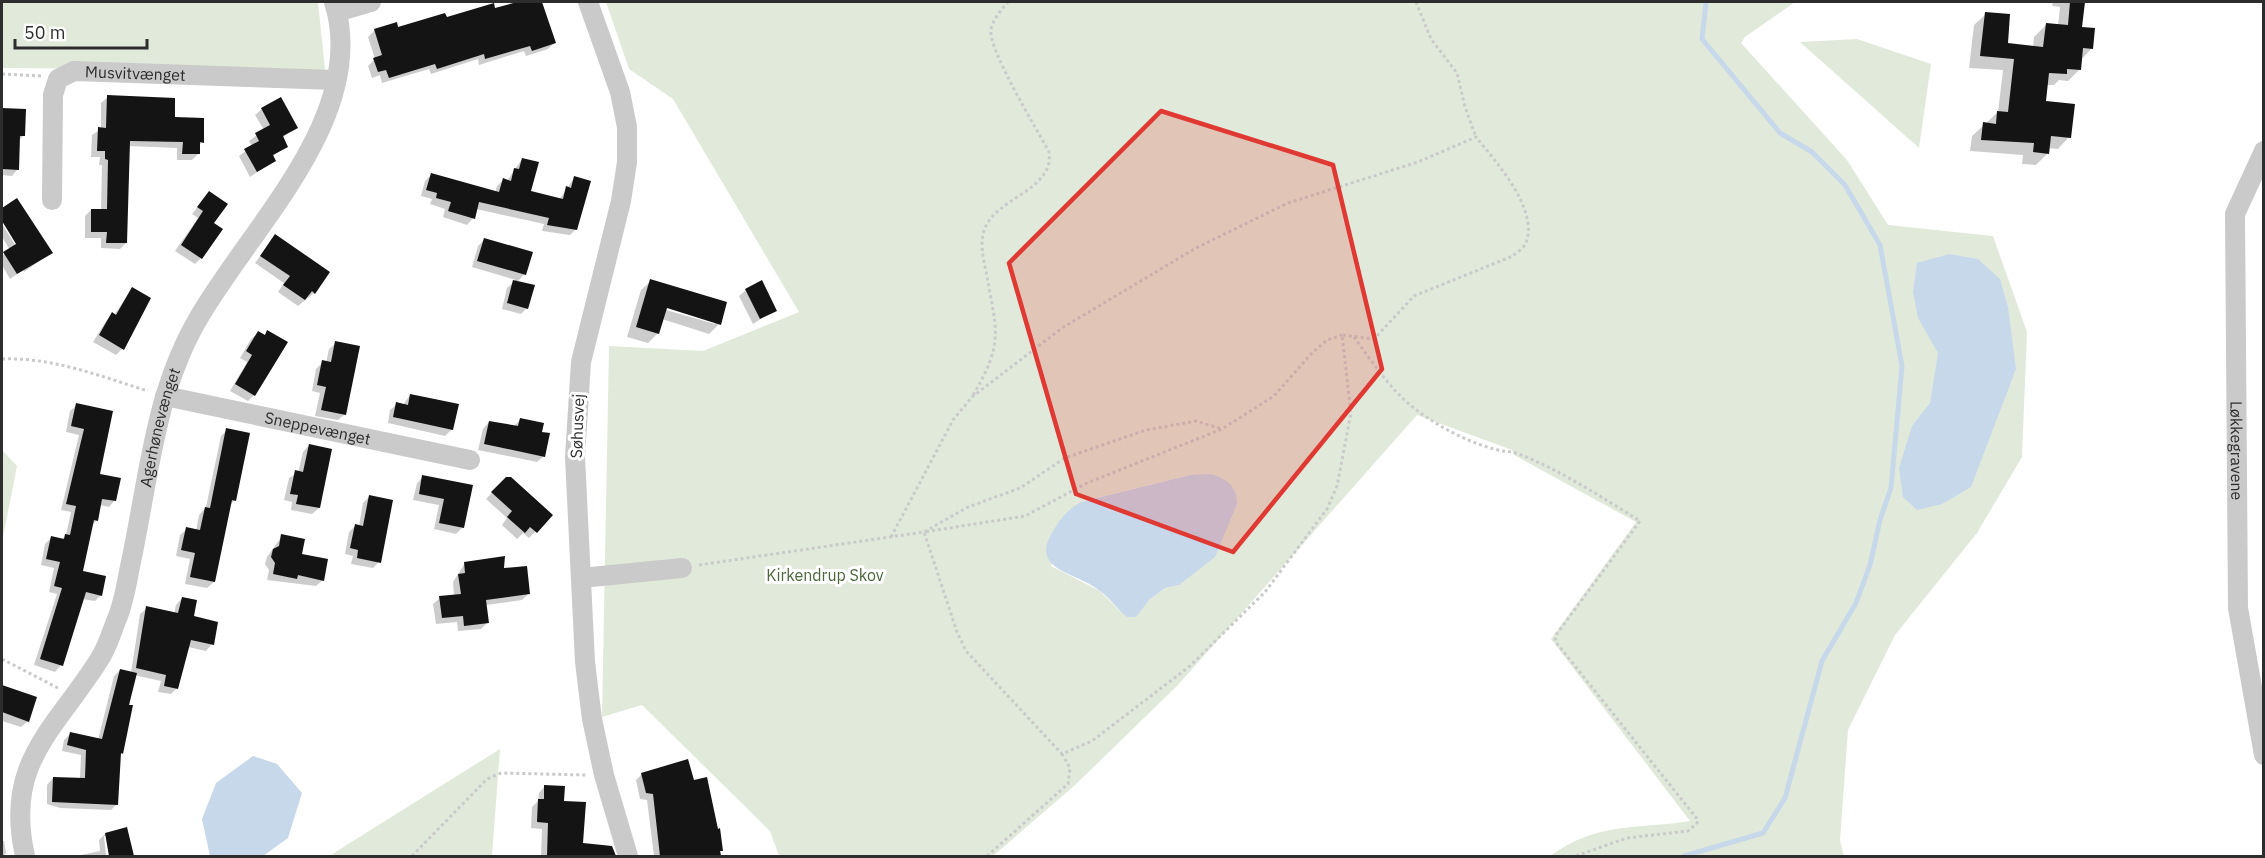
<svg xmlns="http://www.w3.org/2000/svg" width="2265" height="858" viewBox="0 0 2265 858" font-family="'IBM Plex Sans',sans-serif">
<style>
.green{fill:#e1eada;fill-rule:evenodd}
.water{fill:#c6d8ea}
.shadow{fill:#0003;fill-rule:evenodd}
.lines{fill:none;stroke-linecap:round;stroke-linejoin:round}
.stream{stroke:#c6d8ea;stroke-width:5}
.building{fill:#141414}
.path{stroke:#cacaca;stroke-width:3;stroke-dasharray:3 3;stroke-linecap:butt}
.minor{stroke:#cacaca;stroke-width:20}
.marked{fill:#e03832;fill-opacity:0.2;stroke:#e03832;stroke-width:4.5;stroke-linejoin:round}
.labels{text-anchor:middle;stroke-width:6;stroke-linejoin:round;paint-order:stroke}
.street-label{font-size:16px;fill:#2d2d2d;stroke:#fff}
.park-label{font-size:16px;fill:#4b673b;stroke:#fff}
</style>
<rect width="100%" height="100%" fill="#fff"/>
<path class="green" d="M 2,2 L 318,2 L 325,70 L 2,68 Z
M 606,2 L 1795,2 L 1745,37 L 1741,43 L 1847,160 L 1888,225 L 1993,236 L 2027,332 L 2022,457 L 1977,533 L 1895,635 L 1848,730 L 1840,841 L 1844,856 L 1550,856 C 1599,821 1634,830 1690,821 L 1551,639 L 1636,522 L 1514,455 L 1512,450 L 1417,415 L 1178,685 L 1074,786 L 993,856 L 779,856 L 770,831 L 642,705 L 602,717 L 609,346 L 703,351 L 799,312 L 673,99 L 629,69 ZM 1190,475 L 1179,585 L 1165,588 L 1149,600 L 1120,611 L 1100,591 L 1051,566 L 1081,502 Z
M 1857,39 L 1931,64 L 1919,148 L 1800,42 Z
M 2,450 L 17,466 L 2,542 Z
M 500,749 L 492,856 L 331,856 L 337,851 Z"/>
<path class="water" d="M 1949,254 L 1978,259 L 2000,279 L 2008,307 L 2016,369 L 1971,487 L 1942,504 L 1917,510 L 1903,497 L 1899,468 L 1912,426 L 1930,403 L 1938,353 L 1918,318 L 1913,292 L 1917,263 Z
M 1211,474 C 1227,479 1237,486 1237,504 L 1215,557 L 1179,585 L 1165,588 L 1149,600 L 1136,617 L 1127,617 C 1117,609 1110,598 1100,591 C 1077,572 1028,571 1053,531 C 1061,518 1067,510 1081,502 L 1190,475 Z
M 253,756 L 277,764 L 302,793 L 288,838 L 263,856 L 210,856 L 202,819 L 216,783 Z"/>
<path class="shadow" d="M 522,2 L 541,2 L 554,43 L 548,49 L 526,56 L 524,51 L 479,65 L 478,59 L 431,74 L 429,69 L 382,83 L 380,75 L 372,78 L 368,66 L 375,59 L 368,37 L 374,31 L 396,24 L 397,29 L 494,10 Z
M 2053,2 L 2083,2 L 2080,28 L 2092,48 L 2081,60 L 2080,69 L 2068,81 L 2059,80 L 2054,85 L 2046,85 L 2044,102 L 2069,137 L 2058,149 L 2048,148 L 2048,153 L 2036,165 L 2022,164 L 2023,155 L 1970,151 L 1972,136 L 1998,112 L 2003,70 L 1969,68 L 1974,25 L 1986,14 L 2007,45 L 2033,48 L 2034,37 L 2046,25 L 2058,26 L 2060,7 L 2052,6 Z
M 108,97 L 173,119 L 202,142 L 199,146 L 198,154 L 192,160 L 177,160 L 177,148 L 128,146 L 126,243 L 120,249 L 101,248 L 101,238 L 85,238 L 85,216 L 91,210 L 101,210 L 102,165 L 99,165 L 100,157 L 91,157 L 92,135 L 101,129 L 101,103 Z
M 262,109 L 296,127 L 282,138 L 286,146 L 272,157 L 274,161 L 250,177 L 239,156 L 252,146 L 249,141 L 264,130 L 255,115 Z
M 2,110 L 25,110 L 24,135 L 19,140 L 18,169 L 12,176 L 2,175 Z
M 522,159 L 529,192 L 559,200 L 574,178 L 576,229 L 570,235 L 542,231 L 544,224 L 476,209 L 473,218 L 467,225 L 443,217 L 445,209 L 430,204 L 432,199 L 421,196 L 425,181 L 431,175 L 495,193 L 497,186 L 503,180 L 507,181 Z
M 209,193 L 212,223 L 201,258 L 195,264 L 175,251 L 198,218 L 192,214 Z
M 16,200 L 51,253 L 24,272 L 23,270 L 10,279 L 2,265 L 2,256 L 10,250 L 2,237 L 2,224 L 19,251 L 22,249 L 2,218 L 2,209 Z
M 275,236 L 314,293 L 298,306 L 278,292 L 284,283 L 255,263 Z
M 484,240 L 525,274 L 517,282 L 527,308 L 521,314 L 502,309 L 507,288 L 516,280 L 472,267 L 478,246 Z
M 651,281 L 719,324 L 709,334 L 662,319 L 658,333 L 648,343 L 627,337 L 641,290 ZM 660,305 L 715,321 L 715,324 L 659,308 Z
M 132,289 L 122,349 L 116,355 L 93,342 L 106,321 L 112,314 L 114,315 Z
M 746,290 L 775,310 L 753,324 L 739,296 Z
M 268,332 L 254,395 L 248,401 L 230,391 L 247,362 L 240,358 L 251,339 L 258,333 L 264,336 Z
M 336,343 L 345,414 L 338,420 L 315,416 L 320,393 L 312,391 L 316,369 L 323,362 L 326,363 L 329,349 Z
M 410,395 L 452,429 L 445,436 L 388,423 L 390,410 L 397,404 L 403,405 Z
M 77,405 L 98,475 L 115,500 L 109,507 L 100,505 L 97,520 L 92,525 L 82,572 L 101,595 L 95,601 L 82,599 L 61,665 L 55,672 L 34,665 L 57,594 L 49,592 L 54,568 L 41,565 L 45,544 L 51,538 L 61,540 L 66,535 L 71,512 L 61,510 L 79,435 L 66,432 L 70,411 Z
M 520,420 L 540,433 L 544,456 L 537,462 L 478,450 L 483,429 L 489,422 L 513,427 Z
M 227,430 L 235,500 L 229,506 L 214,582 L 207,588 L 185,584 L 190,559 L 176,556 L 180,535 L 187,529 L 196,531 L 199,515 L 206,507 L 221,436 Z
M 309,445 L 319,508 L 312,514 L 291,510 L 292,502 L 284,500 L 289,478 L 298,473 L 303,452 Z
M 423,477 L 471,487 L 463,527 L 456,534 L 434,529 L 439,505 L 413,500 L 417,483 Z
M 506,478 L 551,515 L 529,538 L 523,533 L 517,539 L 502,525 L 507,518 L 486,499 Z
M 370,496 L 379,562 L 373,568 L 351,564 L 353,556 L 345,554 L 349,532 L 355,526 L 359,526 L 363,503 Z
M 282,536 L 323,580 L 316,586 L 267,580 L 269,570 L 265,564 L 267,557 Z
M 465,563 L 502,570 L 528,594 L 522,600 L 486,605 L 488,622 L 481,629 L 458,631 L 457,622 L 436,624 L 433,604 L 440,598 L 454,596 L 453,582 Z
M 182,598 L 192,618 L 212,644 L 206,651 L 188,647 L 177,688 L 171,694 L 158,692 L 161,681 L 134,675 L 122,753 L 119,756 L 117,804 L 111,810 L 60,808 L 47,804 L 47,785 L 53,778 L 80,779 L 81,755 L 62,751 L 64,740 L 70,734 L 98,740 L 114,676 L 120,670 L 131,673 L 140,614 L 147,608 L 174,614 L 176,605 Z
M 2,687 L 35,698 L 28,721 L 21,727 L 2,721 Z
M 642,774 L 693,782 L 719,830 L 721,856 L 654,856 L 647,800 L 640,799 L 636,780 Z
M 545,786 L 563,802 L 581,845 L 591,845 L 590,856 L 541,856 L 542,829 L 531,828 L 532,807 L 538,801 L 539,793 Z
M 126,829 L 133,856 L 76,856 L 100,851 L 99,840 L 105,834 ZM 104,836 L 107,836 L 109,855 L 106,855 Z
M 2,841 L 4,841 L 6,853 L 3,856 Z"/>
<g class="lines">
<path class="stream" d="M 1684,856 L 1763,833 L 1785,798 L 1822,661 L 1856,603 L 1870,565 L 1880,520 L 1891,488 L 1902,366 L 1880,245 L 1845,185 L 1812,152 L 1780,133 L 1702,39 L 1706,2"/>
</g>
<path class="building" d="M 517,2 L 542,2 L 556,43 L 532,51 L 530,46 L 485,59 L 484,54 L 437,69 L 435,64 L 389,78 L 386,70 L 378,72 L 373,58 L 382,55 L 374,29 L 397,22 L 398,27 L 445,13 L 447,17 L 494,3 L 495,8 Z
M 2070,2 L 2085,2 L 2082,27 L 2095,28 L 2093,49 L 2083,48 L 2081,70 L 2067,69 L 2067,74 L 2049,73 L 2046,101 L 2075,104 L 2071,138 L 2051,136 L 2049,154 L 2033,152 L 2034,143 L 1981,140 L 1983,122 L 1996,124 L 1997,111 L 2008,112 L 2014,59 L 1980,56 L 1985,12 L 2010,14 L 2008,43 L 2043,47 L 2046,23 L 2068,25 Z
M 107,95 L 175,98 L 175,117 L 204,118 L 204,143 L 200,142 L 200,154 L 182,154 L 183,142 L 130,141 L 127,243 L 106,243 L 107,232 L 91,232 L 91,209 L 107,209 L 108,160 L 105,159 L 105,151 L 97,151 L 98,127 L 106,128 Z
M 281,97 L 298,128 L 283,136 L 288,147 L 273,155 L 276,161 L 257,172 L 244,149 L 259,141 L 255,133 L 270,125 L 261,108 Z
M 2,108 L 26,109 L 25,136 L 20,136 L 19,170 L 2,169 Z
M 522,158 L 539,162 L 531,191 L 563,199 L 566,186 L 571,188 L 574,176 L 591,181 L 577,230 L 547,225 L 549,218 L 479,202 L 475,219 L 448,211 L 451,202 L 436,198 L 437,193 L 426,190 L 431,173 L 499,192 L 503,178 L 511,181 L 514,168 L 519,169 Z
M 209,191 L 228,204 L 214,223 L 223,229 L 202,259 L 181,245 L 203,211 L 197,207 Z
M 17,198 L 53,253 L 17,274 L 3,252 L 16,244 L 2,221 L 2,208 Z
M 275,234 L 330,272 L 315,294 L 312,291 L 305,300 L 283,285 L 290,276 L 260,256 Z
M 484,238 L 533,252 L 526,275 L 477,261 Z
M 650,279 L 727,302 L 721,325 L 667,308 L 659,334 L 636,327 Z
M 513,280 L 535,285 L 528,309 L 507,303 Z
M 762,280 L 777,311 L 760,319 L 745,289 Z
M 132,287 L 151,298 L 124,350 L 99,335 L 112,312 L 116,315 Z
M 267,330 L 288,342 L 255,396 L 235,384 L 252,355 L 246,351 L 258,331 L 265,335 Z
M 335,341 L 360,346 L 346,415 L 321,410 L 326,387 L 317,385 L 322,360 L 331,362 Z
M 410,394 L 459,404 L 453,430 L 393,417 L 396,402 L 408,405 Z
M 76,403 L 113,411 L 100,474 L 121,478 L 116,501 L 102,499 L 98,521 L 94,520 L 83,571 L 106,576 L 102,596 L 86,592 L 63,666 L 40,659 L 62,588 L 54,586 L 60,562 L 46,559 L 51,536 L 64,539 L 65,534 L 70,535 L 76,506 L 66,504 L 84,429 L 71,426 Z
M 520,418 L 544,423 L 542,432 L 550,433 L 545,457 L 484,444 L 489,421 L 518,426 Z
M 226,428 L 250,433 L 236,501 L 232,500 L 215,582 L 190,577 L 195,553 L 181,550 L 186,527 L 200,530 L 205,507 L 210,508 Z
M 309,444 L 332,449 L 320,508 L 296,504 L 298,495 L 290,494 L 295,470 L 303,472 Z
M 422,475 L 473,485 L 464,528 L 439,523 L 444,499 L 419,494 Z
M 506,477 L 511,477 L 553,515 L 537,533 L 530,527 L 525,533 L 507,517 L 512,511 L 491,492 Z
M 369,495 L 393,500 L 381,563 L 357,558 L 358,550 L 350,548 L 355,524 L 363,526 Z
M 281,534 L 305,539 L 302,554 L 328,559 L 324,581 L 298,575 L 297,579 L 273,574 L 275,563 L 271,557 L 273,549 L 279,546 Z
M 505,556 L 504,568 L 527,566 L 530,594 L 486,600 L 489,623 L 464,626 L 463,616 L 442,618 L 439,596 L 461,594 L 458,574 L 465,573 L 464,562 Z
M 182,597 L 197,600 L 194,616 L 218,622 L 214,645 L 191,640 L 178,689 L 164,686 L 166,675 L 136,668 L 146,606 L 178,613 Z
M 120,669 L 137,673 L 129,705 L 133,705 L 123,754 L 121,753 L 118,805 L 52,802 L 53,777 L 85,778 L 86,750 L 67,745 L 70,732 L 102,739 Z
M 2,685 L 37,697 L 29,722 L 2,712 Z
M 688,759 L 694,780 L 707,777 L 718,829 L 720,828 L 723,851 L 720,851 L 721,856 L 660,856 L 653,794 L 646,793 L 641,773 Z
M 544,785 L 565,786 L 564,801 L 586,802 L 583,843 L 612,846 L 616,856 L 547,856 L 548,823 L 537,822 L 538,799 L 544,799 Z
M 127,827 L 134,856 L 109,856 L 105,833 Z"/>
<g class="lines">
<path class="path" d="M 1416,2 L 1431,39 L 1457,73 L 1465,107 L 1476,137
M 2,74 L 41,76
M 1354,337 C 1371,360 1387,385 1409,404 C 1433,424 1468,443 1498,450 C 1504,452 1510,451 1516,453 C 1557,468 1603,498 1640,521 L 1556,635 L 1555,641 L 1698,820 L 1697,823 L 1688,831 L 1627,838 L 1576,856
M 2,359 C 52,357 100,376 148,391
M 973,395 C 1005,342 996,329 986,271 C 983,258 980,244 984,230 C 995,198 1055,190 1049,152 C 1038,131 987,48 991,29 C 994,18 1001,10 1008,2
M 891,537 L 953,420 L 972,397 L 1062,328 L 1196,248 L 1288,203 L 1418,162 L 1476,137 C 1496,162 1539,209 1526,243 C 1524,248 1517,252 1513,256 L 1414,296 L 1374,339 L 1342,335 L 1351,413 L 1337,486 L 1327,509 L 1265,592 L 1190,666 L 1092,741 L 1062,754 L 966,651 L 957,632 L 924,532 L 1025,516 L 1087,483 L 1222,429 L 1274,396 L 1311,354 L 1327,340 L 1342,335
M 699,565 L 924,532 L 968,507 L 1020,488 L 1065,458 L 1146,430 L 1196,421 L 1222,429
M 2,659 L 58,688
M 412,856 L 487,779 L 501,773 L 586,775
M 987,856 L 1068,784 L 1070,768 L 1062,754"/>
<g class="minor">
<path d="M 588,2 L 620,92 L 627,127 L 627,162 L 621,201 L 581,362 L 575,457 L 585,662 L 592,719 L 604,775 L 628,856"/>
<path d="M 337,12 L 371,2"/>
<path id="s1" d="M 2264,151 L 2235,214 L 2238,608 L 2264,755"/>
<path id="s2" d="M 52,200 L 53,95 L 58,79 L 74,71 L 335,80"/>
<path id="s3" d="M 165,396 L 470,460"/>
<path d="M 581,578 L 682,568"/>
<path id="s4" d="M 25,856 C 4,763 54,731 99,660 C 107,648 111,634 116,621 C 125,601 127,579 132,557 C 143,504 150,448 165,397 C 173,371 185,341 198,319 C 250,228 370,115 334,2"/>
</g>
</g>
<path class="marked" d="M 1161,111 L 1333,165 L 1382,369 L 1233,552 L 1076,494 L 1009,263 Z"/>
<g class="labels">
<g class="street-label">
<text dy="6" stroke="none"><textPath href="#s2" startOffset="201">Musvitvænget</textPath></text>
<text transform="translate(577 426) rotate(-88)" y="6">Søhusvej</text>
<text dy="6" stroke="none"><textPath href="#s4" startOffset="460">Agerhønevænget</textPath></text>
<text dy="6" stroke="none"><textPath href="#s3" startOffset="156">Sneppevænget</textPath></text>
<text dy="6" stroke="none"><textPath href="#s1" startOffset="306">Løkkegravene</textPath></text>
</g>
<g class="park-label">
<text x="825" y="581">Kirkendrup Skov</text>
</g>
</g>
<rect width="2265" height="858" fill="none" stroke="#2d2d2d" stroke-width="6"/>
<path d="M15 39v9h132v-9" fill="none" stroke="#2d2d2d" stroke-width="3"/>
<text x="24" y="39" font-size="18" fill="#2d2d2d" stroke="#ffffff" stroke-width="4.5" paint-order="stroke">50 m</text>
</svg>
